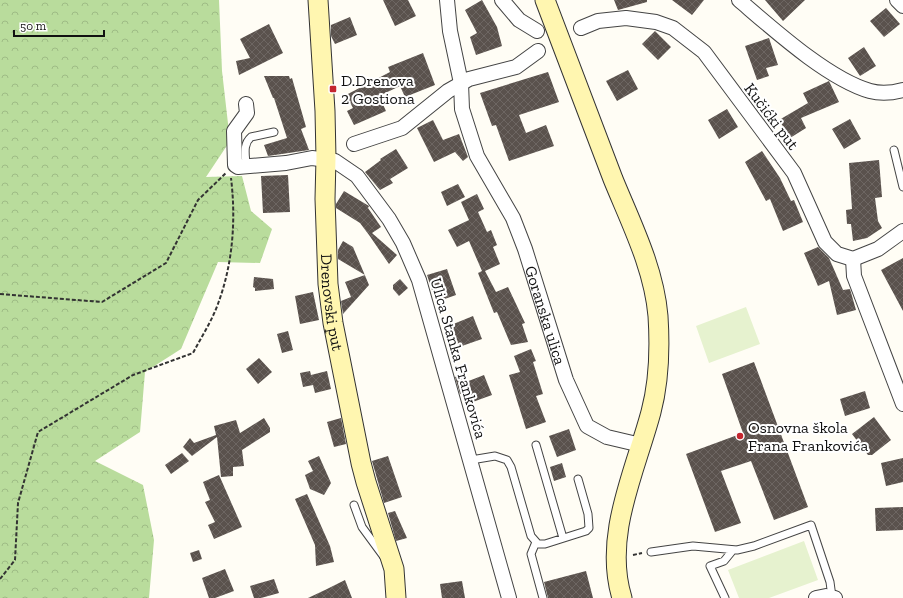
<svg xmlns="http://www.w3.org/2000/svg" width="903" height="598" viewBox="0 0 903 598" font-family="'Zilla Slab',serif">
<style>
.forest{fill:url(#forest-crowns)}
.pitch{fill:#e6f2cf}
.building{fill:url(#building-cross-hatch)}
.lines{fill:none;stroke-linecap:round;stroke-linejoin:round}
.lane-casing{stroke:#444;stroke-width:9}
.street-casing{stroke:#444;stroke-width:16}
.secondary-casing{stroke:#333;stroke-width:21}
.path{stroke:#333;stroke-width:2;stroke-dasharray:4 2;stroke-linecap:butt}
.lane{stroke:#fff;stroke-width:7}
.street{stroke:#fff;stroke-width:14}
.secondary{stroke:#fff6b0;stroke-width:19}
.poi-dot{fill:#c4262e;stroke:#fff;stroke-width:1.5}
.labels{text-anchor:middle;stroke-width:4;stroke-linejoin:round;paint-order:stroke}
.poi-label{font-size:16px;fill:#111;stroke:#fff;text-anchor:start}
.street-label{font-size:16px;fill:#111;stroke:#fff}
</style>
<defs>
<pattern id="forest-crowns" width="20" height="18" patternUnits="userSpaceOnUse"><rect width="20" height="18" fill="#b9dc9c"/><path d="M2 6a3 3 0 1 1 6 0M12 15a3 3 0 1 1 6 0" fill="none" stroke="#9ebc85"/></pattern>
<pattern id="building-cross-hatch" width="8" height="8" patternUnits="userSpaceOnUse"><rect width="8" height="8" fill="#5a524d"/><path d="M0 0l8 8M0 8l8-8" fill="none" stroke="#6d6662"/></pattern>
</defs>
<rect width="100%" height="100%" fill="#fffdf5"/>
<path class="forest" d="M 0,0 L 219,0 L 222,71 L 230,141 L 206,177 L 242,176 L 251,211 L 272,229 L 260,263 L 218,262 L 181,349 L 145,372 L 140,432 L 95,461 L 143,485 L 154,540 L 149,598 L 0,598 Z"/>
<path class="pitch" d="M 746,307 L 760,344 L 709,363 L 696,326 Z
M 804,541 L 818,580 L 769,598 L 739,598 L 728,570 Z"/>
<path class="building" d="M 383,0 L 408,0 L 416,16 L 395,26 Z
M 482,0 L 497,27 L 502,46 L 476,55 L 470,37 L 477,33 L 465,10 Z
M 614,0 L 647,0 L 647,2 L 618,10 Z
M 672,0 L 704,0 L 692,15 Z
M 765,0 L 805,0 L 783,21 Z
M 886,8 L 900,24 L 884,37 L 870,21 Z
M 350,17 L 357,35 L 335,44 L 331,36 L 331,25 Z
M 269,24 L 283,53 L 239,75 L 236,61 L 250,58 L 240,39 Z
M 655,31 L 671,47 L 658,60 L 642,44 Z
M 769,38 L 778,65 L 766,68 L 769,76 L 757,80 L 745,46 Z
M 864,47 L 876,66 L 860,76 L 848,58 Z
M 423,53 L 435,85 L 405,97 L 400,86 L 379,96 L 386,111 L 354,125 L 347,111 L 353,108 L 346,95 L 390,72 L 388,67 Z
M 628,70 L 638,89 L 617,101 L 606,81 Z
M 548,72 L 559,102 L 519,115 L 526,133 L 546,125 L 554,146 L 509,161 L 496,125 L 492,126 L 480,93 Z
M 264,76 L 289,76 L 290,79 L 292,78 L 306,127 L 301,129 L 309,150 L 268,156 L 264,145 L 287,138 L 274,98 L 273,98 Z
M 829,81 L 839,102 L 801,118 L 806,128 L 790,138 L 779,120 L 808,103 L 803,93 Z
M 727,109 L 738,127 L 719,139 L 708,120 Z
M 850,119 L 861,139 L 844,149 L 832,129 Z
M 433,120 L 443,140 L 459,134 L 468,157 L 463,161 L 455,152 L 434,162 L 417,128 Z
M 396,149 L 408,168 L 390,179 L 393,183 L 380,190 L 365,172 L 381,160 L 380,159 Z
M 762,151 L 780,178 L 791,201 L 794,200 L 803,222 L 783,231 L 770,199 L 766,201 L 745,162 Z
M 879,160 L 882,197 L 875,198 L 878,221 L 882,228 L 867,238 L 853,241 L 851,224 L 847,224 L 846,210 L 852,209 L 849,163 Z
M 288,175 L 290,212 L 263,213 L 261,176 Z
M 458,184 L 465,197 L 447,206 L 441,192 Z
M 344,191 L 369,206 L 368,208 L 381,227 L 372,233 L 397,255 L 389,264 L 369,235 L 371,234 L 369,235 L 360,223 L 336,208 L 336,204 Z
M 477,194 L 484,209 L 478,212 L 487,232 L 491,230 L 497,245 L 493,247 L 500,264 L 485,271 L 496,292 L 508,287 L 525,323 L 522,324 L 528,342 L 511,345 L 497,312 L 494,313 L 478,273 L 482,271 L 469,241 L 457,247 L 448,230 L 469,220 L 461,202 Z
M 343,241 L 353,247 L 369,285 L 343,314 L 341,301 L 351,297 L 345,282 L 365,275 L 338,259 L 338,250 Z
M 818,247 L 829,258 L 843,290 L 850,289 L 856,310 L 837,315 L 829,281 L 818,286 L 804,253 Z
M 903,258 L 903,311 L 881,270 Z
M 447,269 L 456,295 L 436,302 L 427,275 Z
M 254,277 L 273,279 L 274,289 L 255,291 L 255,288 L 253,287 Z
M 400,279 L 408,288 L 399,296 L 393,289 L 393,285 Z
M 313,292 L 319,320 L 300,324 L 295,296 Z
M 473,316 L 482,339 L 459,347 L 451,325 Z
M 288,331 L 293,350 L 282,353 L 277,334 Z
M 531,349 L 536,361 L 533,362 L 543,394 L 536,396 L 546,422 L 526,429 L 509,375 L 520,372 L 514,356 Z
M 259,358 L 272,372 L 258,384 L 246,369 Z
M 754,362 L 808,507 L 774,520 L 751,461 L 721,471 L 741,523 L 715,532 L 686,454 L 743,433 L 722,374 Z
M 310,371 L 311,375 L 327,371 L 331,389 L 315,393 L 313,385 L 303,387 L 300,373 Z
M 463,374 L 466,382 L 484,375 L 492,395 L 470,403 L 466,392 L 460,394 L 455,377 Z
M 865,391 L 870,408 L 845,416 L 840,399 Z
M 874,417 L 891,440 L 872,455 L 868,455 L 852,434 Z
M 264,418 L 270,428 L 270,432 L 242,450 L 244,466 L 233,467 L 233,476 L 221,477 L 217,437 L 192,456 L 183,447 L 190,438 L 194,443 L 216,435 L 214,426 L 236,420 L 240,433 Z
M 341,418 L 346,444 L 334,447 L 327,422 Z
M 569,429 L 576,450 L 557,457 L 549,436 Z
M 182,453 L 189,461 L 171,474 L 165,465 Z
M 319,456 L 331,483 L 324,495 L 310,489 L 305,475 L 313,471 L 308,461 Z
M 388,456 L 402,497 L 384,503 L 372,461 Z
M 903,458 L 903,482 L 886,486 L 881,463 Z
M 562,463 L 566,477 L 554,481 L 550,467 Z
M 219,475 L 242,527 L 214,539 L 208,525 L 215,522 L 205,502 L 210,500 L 203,482 Z
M 307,494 L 330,546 L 334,562 L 316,566 L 315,545 L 295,499 Z
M 903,507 L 903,530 L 876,531 L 875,508 Z
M 395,511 L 407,538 L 396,541 L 388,513 Z
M 199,550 L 202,559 L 193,562 L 190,553 Z
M 225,569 L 234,591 L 215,598 L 209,598 L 202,578 Z
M 586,571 L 593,598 L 548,598 L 544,582 Z
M 274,579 L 279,593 L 261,598 L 254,598 L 250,586 Z
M 345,580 L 352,598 L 308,598 L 325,590 Z
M 462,581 L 465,598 L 442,598 L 440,584 Z"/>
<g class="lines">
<g class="lane-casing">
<path id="lane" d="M 894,150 L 903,187
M 246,166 C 246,156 242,145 251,137 L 274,132
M 536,445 L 563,538
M 471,460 L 495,456 L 507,460 L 511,467 L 531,536 L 538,544 L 545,544 L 586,531 L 589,528 L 588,514 L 578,479
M 354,505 L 362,527 L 384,557
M 536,542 L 531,554 L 543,598
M 651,552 L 693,546 L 737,550 L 754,546 L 811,525 L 830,582 L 832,597
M 725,598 L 710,566 L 724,561 L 733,550"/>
</g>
<g class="street-casing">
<g id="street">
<path id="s1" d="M 447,0 L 450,31 L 461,83 L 462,109 L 477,156 L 513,218 L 525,249 L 566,380 L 587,426 L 607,437 L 641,445"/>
<path d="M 502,0 L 519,20 L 537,31"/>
<path d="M 739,0 C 773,29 828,79 870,91 C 881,94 892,93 903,90"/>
<path d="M 897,0 L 903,6"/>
<path d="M 581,28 L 598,21 L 626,18 L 656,22 L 673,28 L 704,52 L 794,173 L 825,242 L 837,254 L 853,259 L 878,249 L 903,231"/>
<path d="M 246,104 L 247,113 L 234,131 L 235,165 L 238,167 L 286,163 L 312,158 L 335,161 L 357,176 L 389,219 L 403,243 L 419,280 L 509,598"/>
<path d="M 354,144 L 402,128 L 448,91 L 469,79 L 516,67 L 538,51"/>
<path d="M 853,259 L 854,276 L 903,404"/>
<path d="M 816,598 L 826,596 L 835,598"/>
</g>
</g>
<g class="secondary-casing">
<g id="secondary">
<path id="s2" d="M 318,0 L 325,111 L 326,158 L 325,199 L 328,284 L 333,323 L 361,463 L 366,482 L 394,569 L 396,598"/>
<path d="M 545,0 C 568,60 590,120 613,179 C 631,223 654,268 658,316 C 660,347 659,382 651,412 C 635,472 603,536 622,598"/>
</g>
</g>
<path class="path" d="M 0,294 L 102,302 L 166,263 L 198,200 L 226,173
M 633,555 L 642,553
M 0,579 L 15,560 L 18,503 L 38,432 L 133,375 L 193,353 C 202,336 213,319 219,301 C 233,262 236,219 231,178"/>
<use href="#lane" class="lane"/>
<use href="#street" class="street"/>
<use href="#secondary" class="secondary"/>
</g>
<g class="poi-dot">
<rect x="329" y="85" width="8" height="8" rx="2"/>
<circle cx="740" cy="436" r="4"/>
</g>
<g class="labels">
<g class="poi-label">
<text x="341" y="86">D.Drenova<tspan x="341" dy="18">2 Gostiona</tspan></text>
<text x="748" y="433">Osnovna škola<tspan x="748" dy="18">Frana Frankovića</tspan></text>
</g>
<g class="street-label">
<text transform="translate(772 116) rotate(53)" y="6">Kučićki put</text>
<text dy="6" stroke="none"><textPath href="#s2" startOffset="303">Drenovski put</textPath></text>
<text dy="6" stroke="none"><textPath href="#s1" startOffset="334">Goranska ulica</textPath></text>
<text transform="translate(459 358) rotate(74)" y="6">Ulica Stanka Frankovića</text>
</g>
</g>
<path d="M14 30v6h90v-6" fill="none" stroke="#111111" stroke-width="2"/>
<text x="20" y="30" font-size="12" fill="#111111" stroke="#ffffff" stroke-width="3" paint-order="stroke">50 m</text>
</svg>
